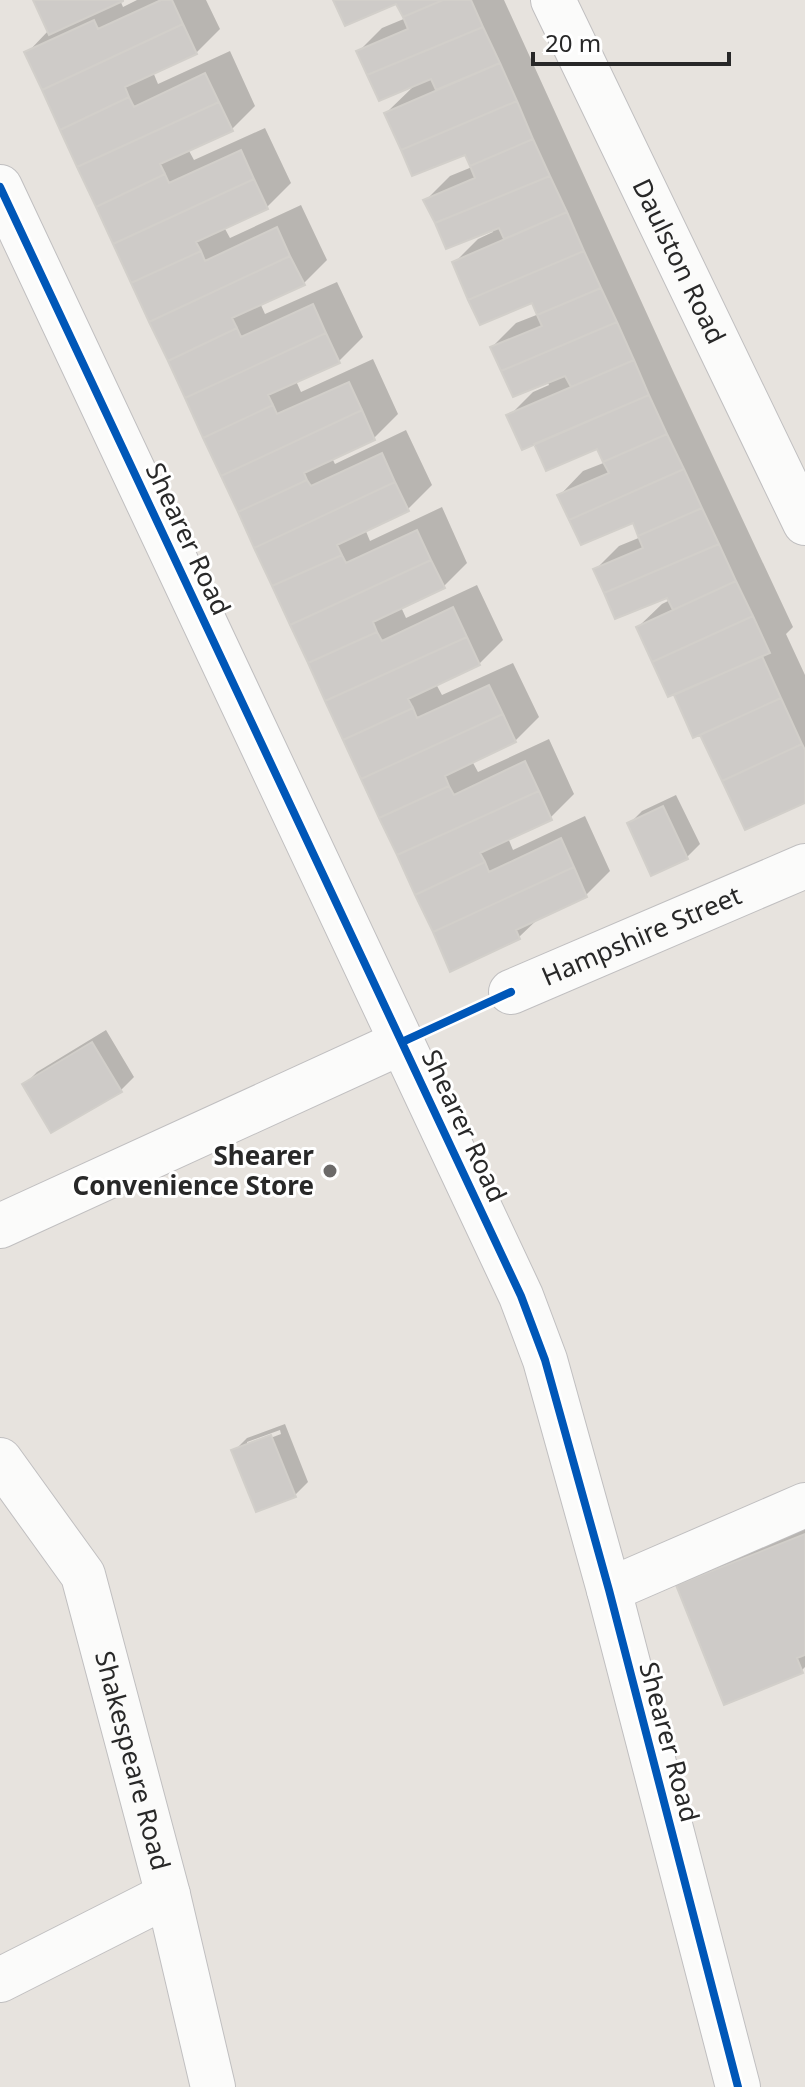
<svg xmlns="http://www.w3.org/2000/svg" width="805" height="2087" viewBox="0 0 805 2087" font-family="'Noto Sans',sans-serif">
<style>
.shadow{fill:#0003;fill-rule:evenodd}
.building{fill:#cecbc8;stroke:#d2cfca;stroke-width:2}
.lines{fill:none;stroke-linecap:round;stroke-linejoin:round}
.street-casing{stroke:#c0bfc0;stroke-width:46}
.street{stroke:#fbfbfa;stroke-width:44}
.cycleway-casing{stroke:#fff;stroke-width:13}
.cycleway{stroke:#0057b8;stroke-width:8}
.poi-dot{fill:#6b6968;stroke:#fff;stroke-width:3}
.labels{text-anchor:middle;stroke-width:6;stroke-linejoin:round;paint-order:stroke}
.street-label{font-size:26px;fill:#282828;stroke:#fff}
.poi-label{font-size:26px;font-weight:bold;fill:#282828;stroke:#fff;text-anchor:end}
</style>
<rect width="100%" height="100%" fill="#e7e3de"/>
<path class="shadow" d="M 35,0 L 120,0 L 123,7 L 137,0 L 206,0 L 220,29 L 196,53 L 153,72 L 158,84 L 230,51 L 255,106 L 231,130 L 188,149 L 194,160 L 265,128 L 291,183 L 267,207 L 224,227 L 230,238 L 301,205 L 327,260 L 303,284 L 260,303 L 265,314 L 337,282 L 363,337 L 339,361 L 296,381 L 301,392 L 373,359 L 398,414 L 374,438 L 332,458 L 335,464 L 406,430 L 432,485 L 408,509 L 365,529 L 370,541 L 442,507 L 467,563 L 444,586 L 401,607 L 406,618 L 477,585 L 503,640 L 479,664 L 436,684 L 442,695 L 513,663 L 539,717 L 515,741 L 472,761 L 478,772 L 549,739 L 574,794 L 550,818 L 508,838 L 513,850 L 585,816 L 610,871 L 586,895 L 540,917 L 519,937 L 27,53 L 49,30 Z
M 335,0 L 504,0 L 673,371 L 793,627 L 786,634 L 805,675 L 805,800 L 746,827 L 701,732 L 694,735 L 675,693 L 638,627 L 662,604 L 670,600 L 668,595 L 595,570 L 619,546 L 641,537 L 634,520 L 560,495 L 583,471 L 606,462 L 598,446 L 535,441 L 509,416 L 533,392 L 549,385 L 547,381 L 492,347 L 516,323 L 539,314 L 533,300 L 454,263 L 478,239 L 493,232 L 492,229 L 426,200 L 450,176 L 472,167 L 466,152 L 386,113 L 416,84 L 358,52 L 382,28 L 406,18 L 397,2 Z
M 676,795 L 700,844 L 687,857 L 629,824 L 642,811 Z
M 106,1030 L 134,1077 L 121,1090 L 52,1131 L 24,1085 L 37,1072 Z
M 285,1424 L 308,1482 L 295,1495 L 234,1451 L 247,1438 ZM 280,1430 L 281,1434 L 247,1447 L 247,1442 Z
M 805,1521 L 805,1667 L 801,1671 L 679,1586 L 703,1562 Z"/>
<path class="building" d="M 33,0 L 123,0 L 123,1 L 49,35 Z
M 161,0 L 172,0 L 183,24 L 42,90 L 24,52 L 94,20 L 98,29 Z
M 333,0 L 443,0 L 403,17 L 396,4 L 345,26 Z
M 443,0 L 471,0 L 483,27 L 367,75 L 356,51 L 408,29 L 403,17 Z
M 183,24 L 197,54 L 125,87 L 129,97 L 60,130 L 42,90 Z
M 483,27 L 500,63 L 436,90 L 431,79 L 379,101 L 367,75 Z
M 500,63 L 517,101 L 401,150 L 384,113 Z
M 205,73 L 219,102 L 77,167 L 60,130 L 129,97 L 134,107 Z
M 517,101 L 533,139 L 470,166 L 465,155 L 412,176 L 401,150 Z
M 219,102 L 233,131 L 160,164 L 165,174 L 96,207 L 77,167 Z
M 533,139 L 550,176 L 435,223 L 423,200 L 475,178 L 470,166 Z
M 241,150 L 254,179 L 113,244 L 96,207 L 165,174 L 169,183 Z
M 550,176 L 567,212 L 504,239 L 499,228 L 446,249 L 435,223 Z
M 254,179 L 268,209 L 196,242 L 201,251 L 131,283 L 113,244 Z
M 567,212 L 584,251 L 468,300 L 452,262 Z
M 277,227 L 290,256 L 149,322 L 131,283 L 201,251 L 205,261 Z
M 584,251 L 601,288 L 537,315 L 532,303 L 480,325 L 468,300 Z
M 290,256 L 305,285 L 232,318 L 237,328 L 168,361 L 149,322 Z
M 601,288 L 617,322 L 501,371 L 490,347 L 542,326 L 537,315 Z
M 313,304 L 326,333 L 185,398 L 168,361 L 237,328 L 241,337 Z
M 617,322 L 634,360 L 571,387 L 565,376 L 513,397 L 501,371 Z
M 326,333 L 340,363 L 268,395 L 273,405 L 203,438 L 185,398 Z
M 634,360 L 649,395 L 522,450 L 506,415 Z
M 349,382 L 362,410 L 221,476 L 203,438 L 273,405 L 277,414 Z
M 649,395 L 667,434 L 603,462 L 597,449 L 546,471 L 534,444 Z
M 362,410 L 375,440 L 304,473 L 307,480 L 238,512 L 221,476 Z
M 667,434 L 684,469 L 569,520 L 557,495 L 609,473 L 603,462 Z
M 382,453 L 395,482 L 254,548 L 238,512 L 307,480 L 311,486 Z
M 684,469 L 702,508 L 638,536 L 633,523 L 581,545 L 569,520 Z
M 395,482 L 409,511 L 337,545 L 342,555 L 272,586 L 254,548 Z
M 702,508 L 719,544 L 604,593 L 593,569 L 643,548 L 638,536 Z
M 417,530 L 431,560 L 290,625 L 272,586 L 342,555 L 346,563 Z
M 719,544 L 736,581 L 673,610 L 667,598 L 615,619 L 604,593 Z
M 431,560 L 445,588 L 373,622 L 377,632 L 308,663 L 290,625 Z
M 736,581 L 753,616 L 652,662 L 636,627 Z
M 453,607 L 467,637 L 325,701 L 308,663 L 377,632 L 382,641 Z
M 753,616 L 770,653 L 668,697 L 652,662 Z
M 467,637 L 480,665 L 408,699 L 413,708 L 343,740 L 325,701 Z
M 762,656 L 781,698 L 693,738 L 674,695 Z
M 489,685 L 503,714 L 361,779 L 343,740 L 413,708 L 417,718 Z
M 781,698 L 802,744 L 722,781 L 700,735 Z
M 503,714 L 516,742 L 445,776 L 449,786 L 379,818 L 361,779 Z
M 802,744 L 805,750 L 805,803 L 745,830 L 722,781 Z
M 525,761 L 539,791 L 397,855 L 379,818 L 449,786 L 454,795 Z
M 539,791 L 552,820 L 480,853 L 485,862 L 415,895 L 397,855 Z
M 663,806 L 688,859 L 651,876 L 627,823 Z
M 561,838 L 574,867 L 433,932 L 415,895 L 485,862 L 489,872 Z
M 574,867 L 587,897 L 516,930 L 520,939 L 450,972 L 433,932 Z
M 92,1042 L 122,1092 L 51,1133 L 22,1084 Z
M 271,1435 L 296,1497 L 256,1512 L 231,1450 Z
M 805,1534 L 805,1655 L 797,1658 L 803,1673 L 724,1705 L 676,1585 Z"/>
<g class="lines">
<g class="street-casing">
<g id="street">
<path id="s1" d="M 553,0 L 805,523"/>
<path d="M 0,187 L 521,1296 L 545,1360 L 609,1590 L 738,2087"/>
<path id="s2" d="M 511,992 L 805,866"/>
<path d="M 0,1226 L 402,1042"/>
<path id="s3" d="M 0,1460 L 83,1575 L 168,1895 L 213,2087"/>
<path d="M 609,1590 L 805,1505"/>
<path d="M 0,1980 L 168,1895"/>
</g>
</g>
<use href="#street" class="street"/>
<g class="cycleway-casing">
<path id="cycleway" d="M 0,187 L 521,1296 L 545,1360 L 609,1590 L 738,2087
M 402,1042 L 511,992"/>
</g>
<use href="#cycleway" class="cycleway"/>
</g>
<circle class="poi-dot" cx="330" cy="1171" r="8"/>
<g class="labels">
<g class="street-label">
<text dy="9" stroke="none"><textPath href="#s1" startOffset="290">Daulston Road</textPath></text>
<text transform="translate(188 539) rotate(65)" y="9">Shearer Road</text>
<text dy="9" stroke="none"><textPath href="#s2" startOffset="142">Hampshire Street</textPath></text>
<text transform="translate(464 1126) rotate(65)" y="9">Shearer Road</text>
<text transform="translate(669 1742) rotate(75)" y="9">Shearer Road</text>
<text dy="9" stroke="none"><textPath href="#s3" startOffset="334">Shakespeare Road</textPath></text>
</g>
<g class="poi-label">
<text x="314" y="1165">Shearer<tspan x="314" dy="30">Convenience Store</tspan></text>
</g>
</g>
<path d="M533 52v12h196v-12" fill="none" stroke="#282828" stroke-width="4"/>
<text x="545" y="52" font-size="24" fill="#282828" stroke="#ffffff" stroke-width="6" paint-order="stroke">20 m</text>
</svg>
